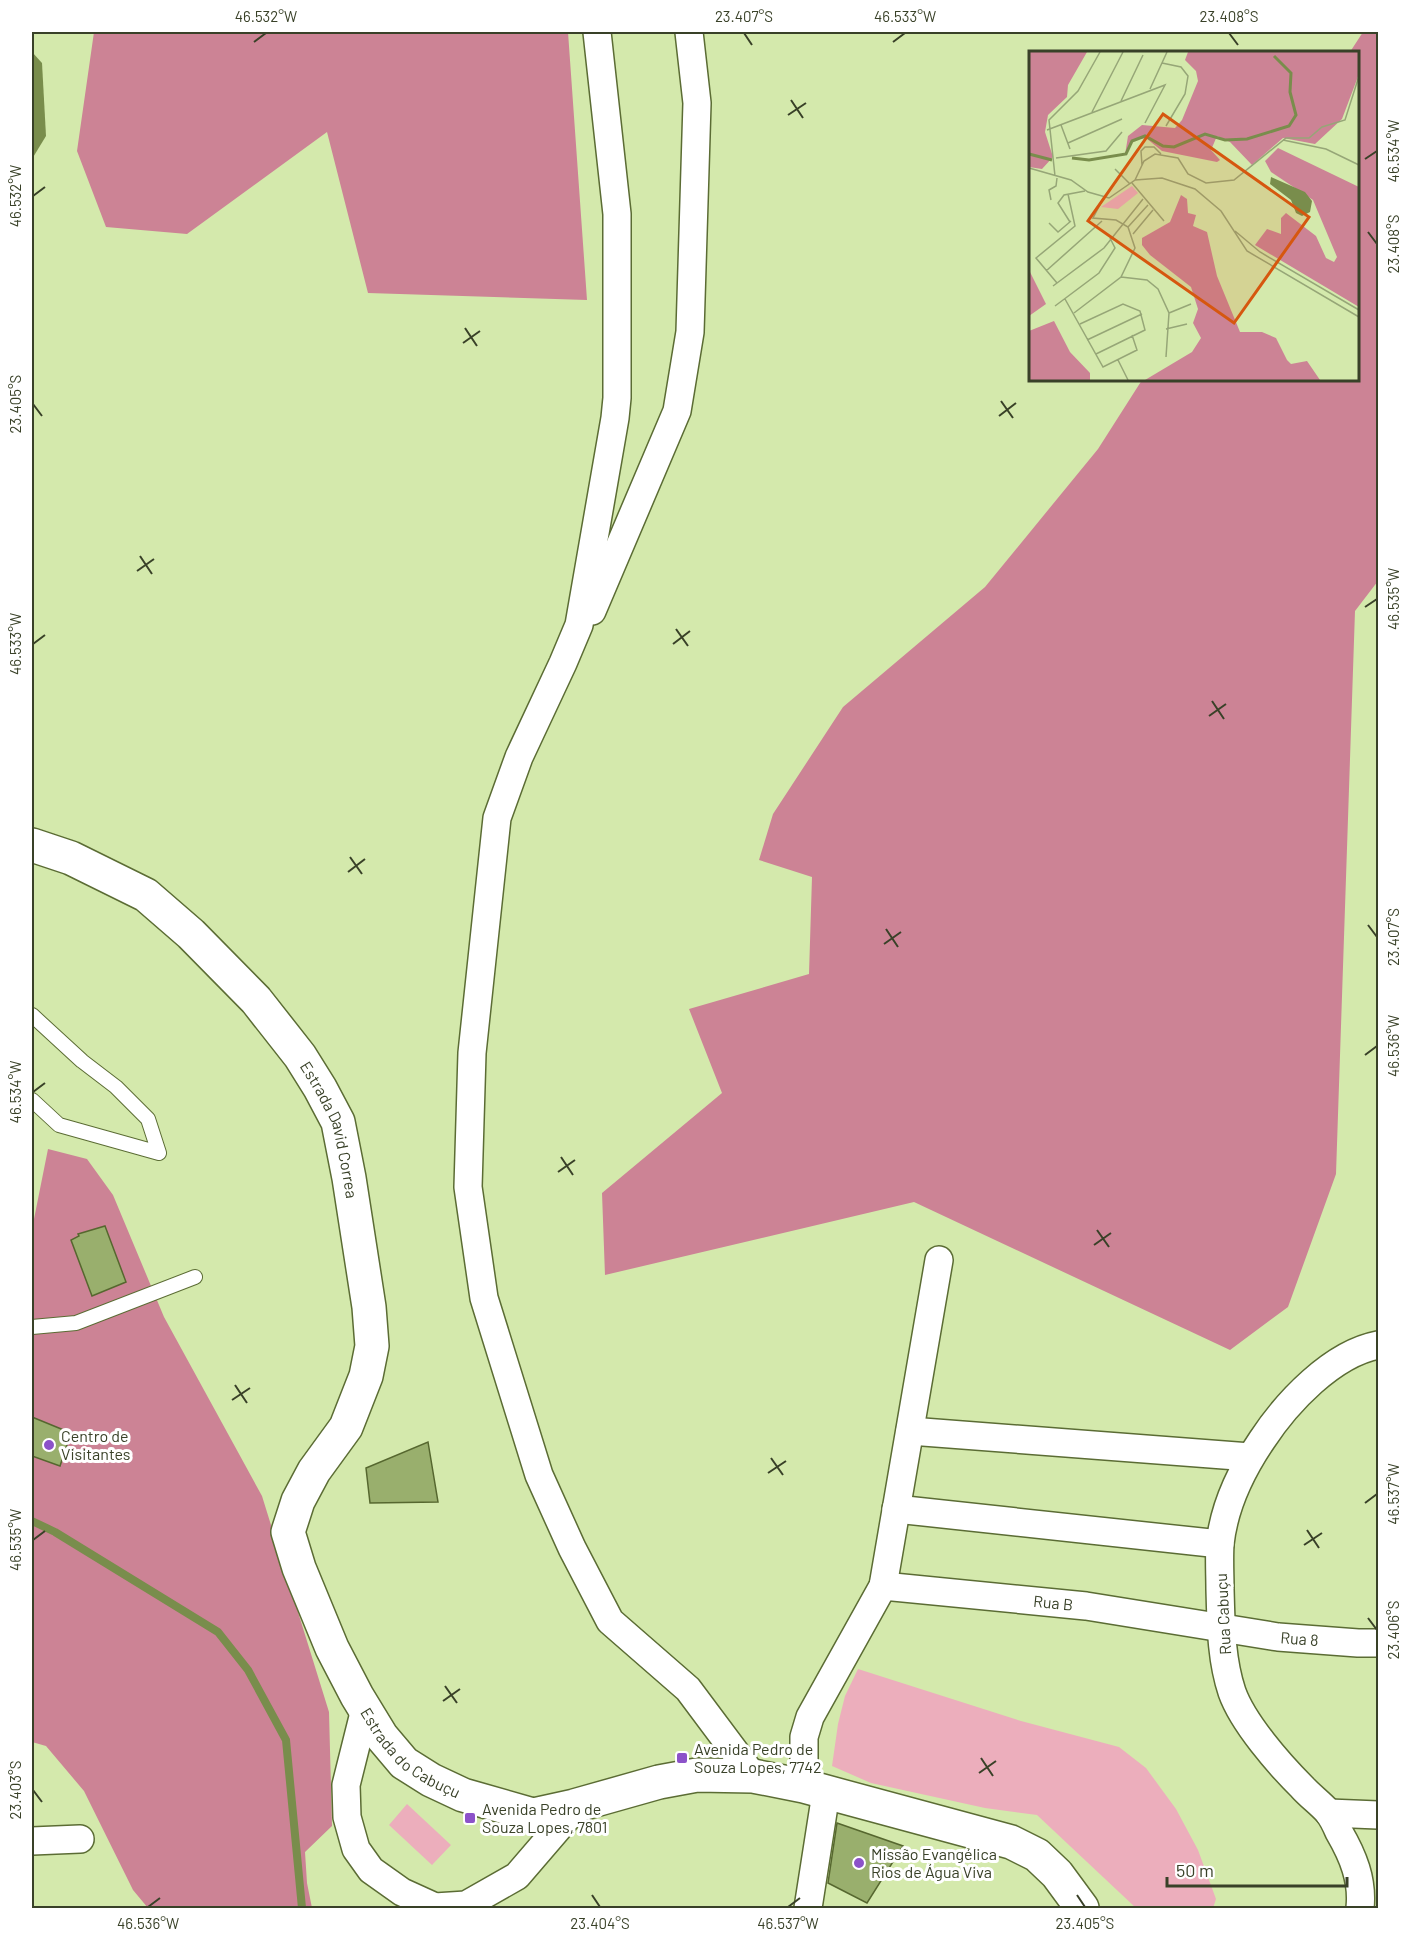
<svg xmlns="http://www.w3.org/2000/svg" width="1410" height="1940" viewBox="0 0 1410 1940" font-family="Barlow,sans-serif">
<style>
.green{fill:#ecaebc}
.forest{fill:#cc8395}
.water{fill:#798d4c}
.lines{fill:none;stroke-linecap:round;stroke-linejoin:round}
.stream{stroke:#798d4c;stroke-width:8}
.building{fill:#99af6d;stroke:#56672f;stroke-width:1.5}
.service-casing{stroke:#5b6c34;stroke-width:16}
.minor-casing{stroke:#5b6c34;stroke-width:30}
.secondary-casing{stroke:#5b6c34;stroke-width:36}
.service{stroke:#fff;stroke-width:14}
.minor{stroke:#fff;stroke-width:27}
.secondary{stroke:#fff;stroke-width:33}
.ticks{fill:none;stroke:#394128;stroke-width:2}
.poi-dot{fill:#8c52c9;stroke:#fff;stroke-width:2}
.labels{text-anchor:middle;stroke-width:6;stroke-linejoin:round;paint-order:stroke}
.street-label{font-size:16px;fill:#394128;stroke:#fff}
.poi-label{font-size:16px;fill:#394128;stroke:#fff;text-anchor:start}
.inset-river{fill:none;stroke:#798d4c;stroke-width:3}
.inset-road{fill:none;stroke:#96a677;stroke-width:1.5}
.view{fill:#d6570f;fill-opacity:0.15;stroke:#d6570f;stroke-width:3}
.inset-edge{fill:none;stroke:#394128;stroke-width:3}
.neatline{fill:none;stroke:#394128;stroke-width:2}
.ticks-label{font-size:15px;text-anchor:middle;fill:#394128}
</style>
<rect width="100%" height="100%" fill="#d4e9ac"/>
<path class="green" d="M 858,1669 L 1021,1721 L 1119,1747 L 1146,1768 L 1176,1809 L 1198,1850 L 1216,1899 L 1213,1908 L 1136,1908 L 1037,1815 L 985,1808 L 871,1783 L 832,1766 L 838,1724 L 845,1696 Z
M 407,1804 L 451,1845 L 432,1865 L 389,1825 Z"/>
<path class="forest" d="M 94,32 L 568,32 L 587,300 L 368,293 L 327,132 L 187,234 L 106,227 L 77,151 Z
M 1363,32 L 1378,32 L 1378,581 L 1355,611 L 1336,1174 L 1288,1307 L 1230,1350 L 914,1202 L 605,1275 L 602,1193 L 722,1093 L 689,1009 L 809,974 L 812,877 L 759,860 L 773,814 L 843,707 L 985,587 L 1098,449 L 1142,380 L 1358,380 L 1358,52 L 1350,52 Z
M 48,1149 L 87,1159 L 113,1195 L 164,1317 L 262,1496 L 329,1712 L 332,1826 L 305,1852 L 307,1883 L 312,1908 L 148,1908 L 133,1890 L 84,1791 L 46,1746 L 32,1742 L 32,1229 Z"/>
<path class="water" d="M 32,52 L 42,63 L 46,136 L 32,159 Z"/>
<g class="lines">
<path class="stream" d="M 32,1521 L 55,1532 L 218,1632 L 248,1670 L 286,1740 L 302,1908"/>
</g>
<path class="building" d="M 105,1226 L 126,1282 L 92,1296 L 71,1240 L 79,1236 L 78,1234 Z
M 32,1417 L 71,1433 L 60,1466 L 32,1456 Z
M 428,1442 L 438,1502 L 370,1503 L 366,1468 Z
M 837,1823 L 903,1846 L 867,1903 L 828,1883 Z"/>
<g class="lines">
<g class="service-casing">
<path id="service" d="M 32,1015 L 82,1061 L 116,1087 L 148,1119 L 159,1153
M 32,1100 L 59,1125 L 159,1153
M 32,1327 L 76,1323 L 195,1277"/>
</g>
<g class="minor-casing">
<g id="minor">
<path d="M 597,32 L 617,214 L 617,398 L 615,418 L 579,625 L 563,663 L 519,757 L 497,818 L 472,1053 L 468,1187 L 484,1298 L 539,1475 L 572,1548 L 610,1621 L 688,1689 L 753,1776"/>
<path d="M 592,611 L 677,411 L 690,332 L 697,103 L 689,32"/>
<path d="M 910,1431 L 1250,1457"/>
<path d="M 896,1509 L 1220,1544"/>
<path id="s1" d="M 883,1586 L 1086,1606 L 1278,1637 L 1358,1643 L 1378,1643"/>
<path d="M 365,1709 L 346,1785 L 347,1817 L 356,1849 L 371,1870 L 402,1892 L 435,1907 L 466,1905 L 517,1876 L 578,1805"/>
<path d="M 804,1786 L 804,1737 L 810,1717 L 883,1586 L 939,1260"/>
<path d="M 1329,1813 L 1378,1815"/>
<path d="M 32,1841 L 80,1839"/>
<path d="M 808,1908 L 826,1793"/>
<path d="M 1360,1908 C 1363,1880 1353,1856 1339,1832 C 1336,1825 1333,1818 1328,1812 C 1320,1803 1310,1796 1302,1787 C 1279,1764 1243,1723 1232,1692 C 1221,1659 1221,1624 1220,1589 C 1220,1575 1219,1559 1220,1544 C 1224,1507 1241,1471 1262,1440 C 1287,1402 1332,1354 1378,1345"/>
</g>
</g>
<g class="secondary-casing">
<g id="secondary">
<path id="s2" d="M 32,845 L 71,858 L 146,895 L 191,934 L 256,1000 L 300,1056 L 320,1088 L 338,1122 L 349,1178 L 369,1307 L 372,1346 L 366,1376 L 346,1427 L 314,1471 L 298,1501 L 288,1532 L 299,1568 L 332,1648 L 357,1696 L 382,1737 L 404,1763 L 431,1780 L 463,1795 L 533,1815 L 574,1806 L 659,1782 L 697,1775 L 753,1776 L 804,1786 L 1011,1842 L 1037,1855 L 1057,1874 L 1082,1908"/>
</g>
</g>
<use href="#service" class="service"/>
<use href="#minor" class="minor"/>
<use href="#secondary" class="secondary"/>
</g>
<path class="ticks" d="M 744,33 L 752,45M 1229,33 L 1238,45M 254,42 L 266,33M 893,42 L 905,33M 791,100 L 803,118M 788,115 L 806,103M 1365,159 L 1377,151M 33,196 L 45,187M 1368,232 L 1377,244M 465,328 L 477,346M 463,343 L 480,331M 1001,401 L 1013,418M 33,404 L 42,416M 999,416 L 1016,403M 140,556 L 152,574M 137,571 L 154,559M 1365,607 L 1377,599M 676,629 L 688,646M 33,644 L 45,635M 673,644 L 690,631M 1212,701 L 1224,719M 1209,716 L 1226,704M 350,857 L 362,874M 348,872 L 365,859M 1368,925 L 1377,937M 886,929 L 898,947M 884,944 L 901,932M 1365,1055 L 1377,1046M 33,1092 L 45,1083M 561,1157 L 573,1175M 558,1172 L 575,1160M 1097,1230 L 1109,1247M 1094,1245 L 1111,1233M 235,1385 L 247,1403M 232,1400 L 250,1388M 771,1458 L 783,1475M 768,1473 L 786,1461M 1365,1503 L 1377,1494M 1307,1530 L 1319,1548M 33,1540 L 45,1531M 1304,1545 L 1322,1533M 1368,1618 L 1377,1630M 445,1686 L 457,1703M 443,1701 L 460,1689M 981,1758 L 993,1776M 979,1773 L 996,1761M 33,1790 L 42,1802M 592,1895 L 600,1907M 1077,1895 L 1085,1907M 148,1907 L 160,1898M 788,1907 L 800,1898"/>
<g class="poi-dot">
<circle cx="49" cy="1445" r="6"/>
<rect x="676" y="1752" width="12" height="12" rx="3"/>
<rect x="464" y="1812" width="12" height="12" rx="3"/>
<circle cx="859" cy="1863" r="6"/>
</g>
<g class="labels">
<g class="street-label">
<text dy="6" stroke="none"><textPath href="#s2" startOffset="429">Estrada David Correa</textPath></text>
<text dy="6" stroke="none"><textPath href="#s1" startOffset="171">Rua B</textPath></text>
<text transform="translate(1223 1614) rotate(-93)" y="6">Rua Cabuçu</text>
<text dy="6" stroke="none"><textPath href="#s1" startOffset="420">Rua 8</textPath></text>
<text dy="6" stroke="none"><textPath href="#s2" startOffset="1116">Estrada do Cabuçu</textPath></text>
</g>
<g class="poi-label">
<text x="61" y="1442">Centro de<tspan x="61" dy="18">Visitantes</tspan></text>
<text x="694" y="1755">Avenida Pedro de<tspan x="694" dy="18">Souza Lopes, 7742</tspan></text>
<text x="482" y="1815">Avenida Pedro de<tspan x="482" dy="18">Souza Lopes, 7801</tspan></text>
<text x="871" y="1860">Missão Evangélica<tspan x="871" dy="18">Rios de Água Viva</tspan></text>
</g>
</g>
<g transform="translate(1029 51)">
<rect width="330" height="330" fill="#d4e9ac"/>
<path d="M 103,135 L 109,142 L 89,158 L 72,156 Z" fill="#ecaebc"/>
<path d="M 0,1 L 58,1 L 39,34 L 38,46 L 19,64 L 16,81 L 24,106 L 13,118 L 0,116 ZM 159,1 L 330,1 L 330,23 L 313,68 L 286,93 L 254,87 L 223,114 L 201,91 L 188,85 L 182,99 L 191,109 L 188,111 L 133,100 L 117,87 L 105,89 L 96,104 L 99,85 L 113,74 L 146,77 L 153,69 L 169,30 L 167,20 L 156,9 ZM 249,97 L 330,136 L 330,256 L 226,194 L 238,178 L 252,183 L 252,167 L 257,162 L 287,185 L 297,207 L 305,211 L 308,206 L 284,149 L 242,121 L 236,110 ZM 152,144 L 158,148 L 159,162 L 167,164 L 164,175 L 178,181 L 188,225 L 211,281 L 233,281 L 247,287 L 258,309 L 262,313 L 278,310 L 291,329 L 116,329 L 163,301 L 172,287 L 164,272 L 169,258 L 162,236 L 121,204 L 113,194 L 113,187 L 141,171 ZM 0,219 L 17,253 L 0,265 ZM 25,270 L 41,301 L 61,322 L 61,329 L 0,329 L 0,280 Z" fill="#cc8395"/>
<path d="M 242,126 L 276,141 L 283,150 L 281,161 L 273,165 L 267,162 L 262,149 L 241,133 Z" fill="#798d4c"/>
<path class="inset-river" d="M 0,103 L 23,109M 43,107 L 60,109 L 97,103 L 103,90 L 116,85 L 134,95 L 145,96 L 176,83 L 196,89 L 218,88 L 260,75 L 267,64 L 261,41 L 262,22 L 245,5"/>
<path class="inset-road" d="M 133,12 L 152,16 L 159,25 L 156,43 L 137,75M 121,38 L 138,1M 92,50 L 114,4M 63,61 L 94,1M 32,74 L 41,98M 18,79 L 136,34 L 116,72M 254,89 L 297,98 L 330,114M 39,92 L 93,68M 27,107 L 77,100 L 93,81M 113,114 L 112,100 L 116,96 L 125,96 L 132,103M 0,117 L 42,129 L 59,141 L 80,147 L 106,129 L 115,110 L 126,103 L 149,107 L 159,123 L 177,132 L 205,129 L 257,87 L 280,87 L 293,76 L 316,69 L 330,25M 86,118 L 101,133M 26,125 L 20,69 L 49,40 L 71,1M 106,129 L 133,127 L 166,138 L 192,160 L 218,200 L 330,266M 103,132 L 135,170M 22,149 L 20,139 L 27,135 L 28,127M 41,171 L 29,152 L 35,144 L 56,140M 20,172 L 29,181 L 42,170M 99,176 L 119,154M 206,180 L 231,201 L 330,259M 104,183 L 124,159M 17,220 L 73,170M 92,226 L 118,229 L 129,238 L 140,262 L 137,306M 28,232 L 7,207 L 46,175 L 39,143M 24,235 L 75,197 L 114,148M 36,248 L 74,316 L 108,299 L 103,284M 26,255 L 70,222 L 86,197 L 81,187M 45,262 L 92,226 L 106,197 L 99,176 L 87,169 L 64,167 L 75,146M 140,262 L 162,253M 51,273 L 94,253 L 111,260 L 116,279 L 67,303M 137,278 L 158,273M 58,289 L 113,263M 89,309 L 99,329"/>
<path class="view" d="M 134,63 L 280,166 L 205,272 L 59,170 Z"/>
<rect width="330" height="330" class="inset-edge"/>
</g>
<rect width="1410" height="1940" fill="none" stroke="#ffffff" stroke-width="66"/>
<path d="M1167 1877v9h180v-9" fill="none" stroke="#394128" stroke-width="3"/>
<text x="1176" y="1877" font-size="18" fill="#394128" stroke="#ffffff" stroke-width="4.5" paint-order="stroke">50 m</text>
<rect x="33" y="33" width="1344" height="1874" class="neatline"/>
<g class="ticks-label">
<text x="266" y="22">46.532°W</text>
<text x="744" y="22">23.407°S</text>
<text x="905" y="22">46.533°W</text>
<text x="1229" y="22">23.408°S</text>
<text transform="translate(1394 151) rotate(-90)" y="5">46.534°W</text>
<text transform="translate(16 196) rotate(-90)" y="5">46.532°W</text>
<text transform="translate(1394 244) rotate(-90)" y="5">23.408°S</text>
<text transform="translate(16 404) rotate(-90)" y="5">23.405°S</text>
<text transform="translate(1394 599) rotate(-90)" y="5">46.535°W</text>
<text transform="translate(16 644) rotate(-90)" y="5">46.533°W</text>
<text transform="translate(1394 937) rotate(-90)" y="5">23.407°S</text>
<text transform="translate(1394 1046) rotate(-90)" y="5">46.536°W</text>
<text transform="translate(16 1092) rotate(-90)" y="5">46.534°W</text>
<text transform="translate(1394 1494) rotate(-90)" y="5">46.537°W</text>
<text transform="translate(16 1540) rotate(-90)" y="5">46.535°W</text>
<text transform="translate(1394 1630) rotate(-90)" y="5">23.406°S</text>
<text transform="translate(16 1790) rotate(-90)" y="5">23.403°S</text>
<text x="148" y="1929">46.536°W</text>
<text x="600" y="1929">23.404°S</text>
<text x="788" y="1929">46.537°W</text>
<text x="1085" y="1929">23.405°S</text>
</g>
</svg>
